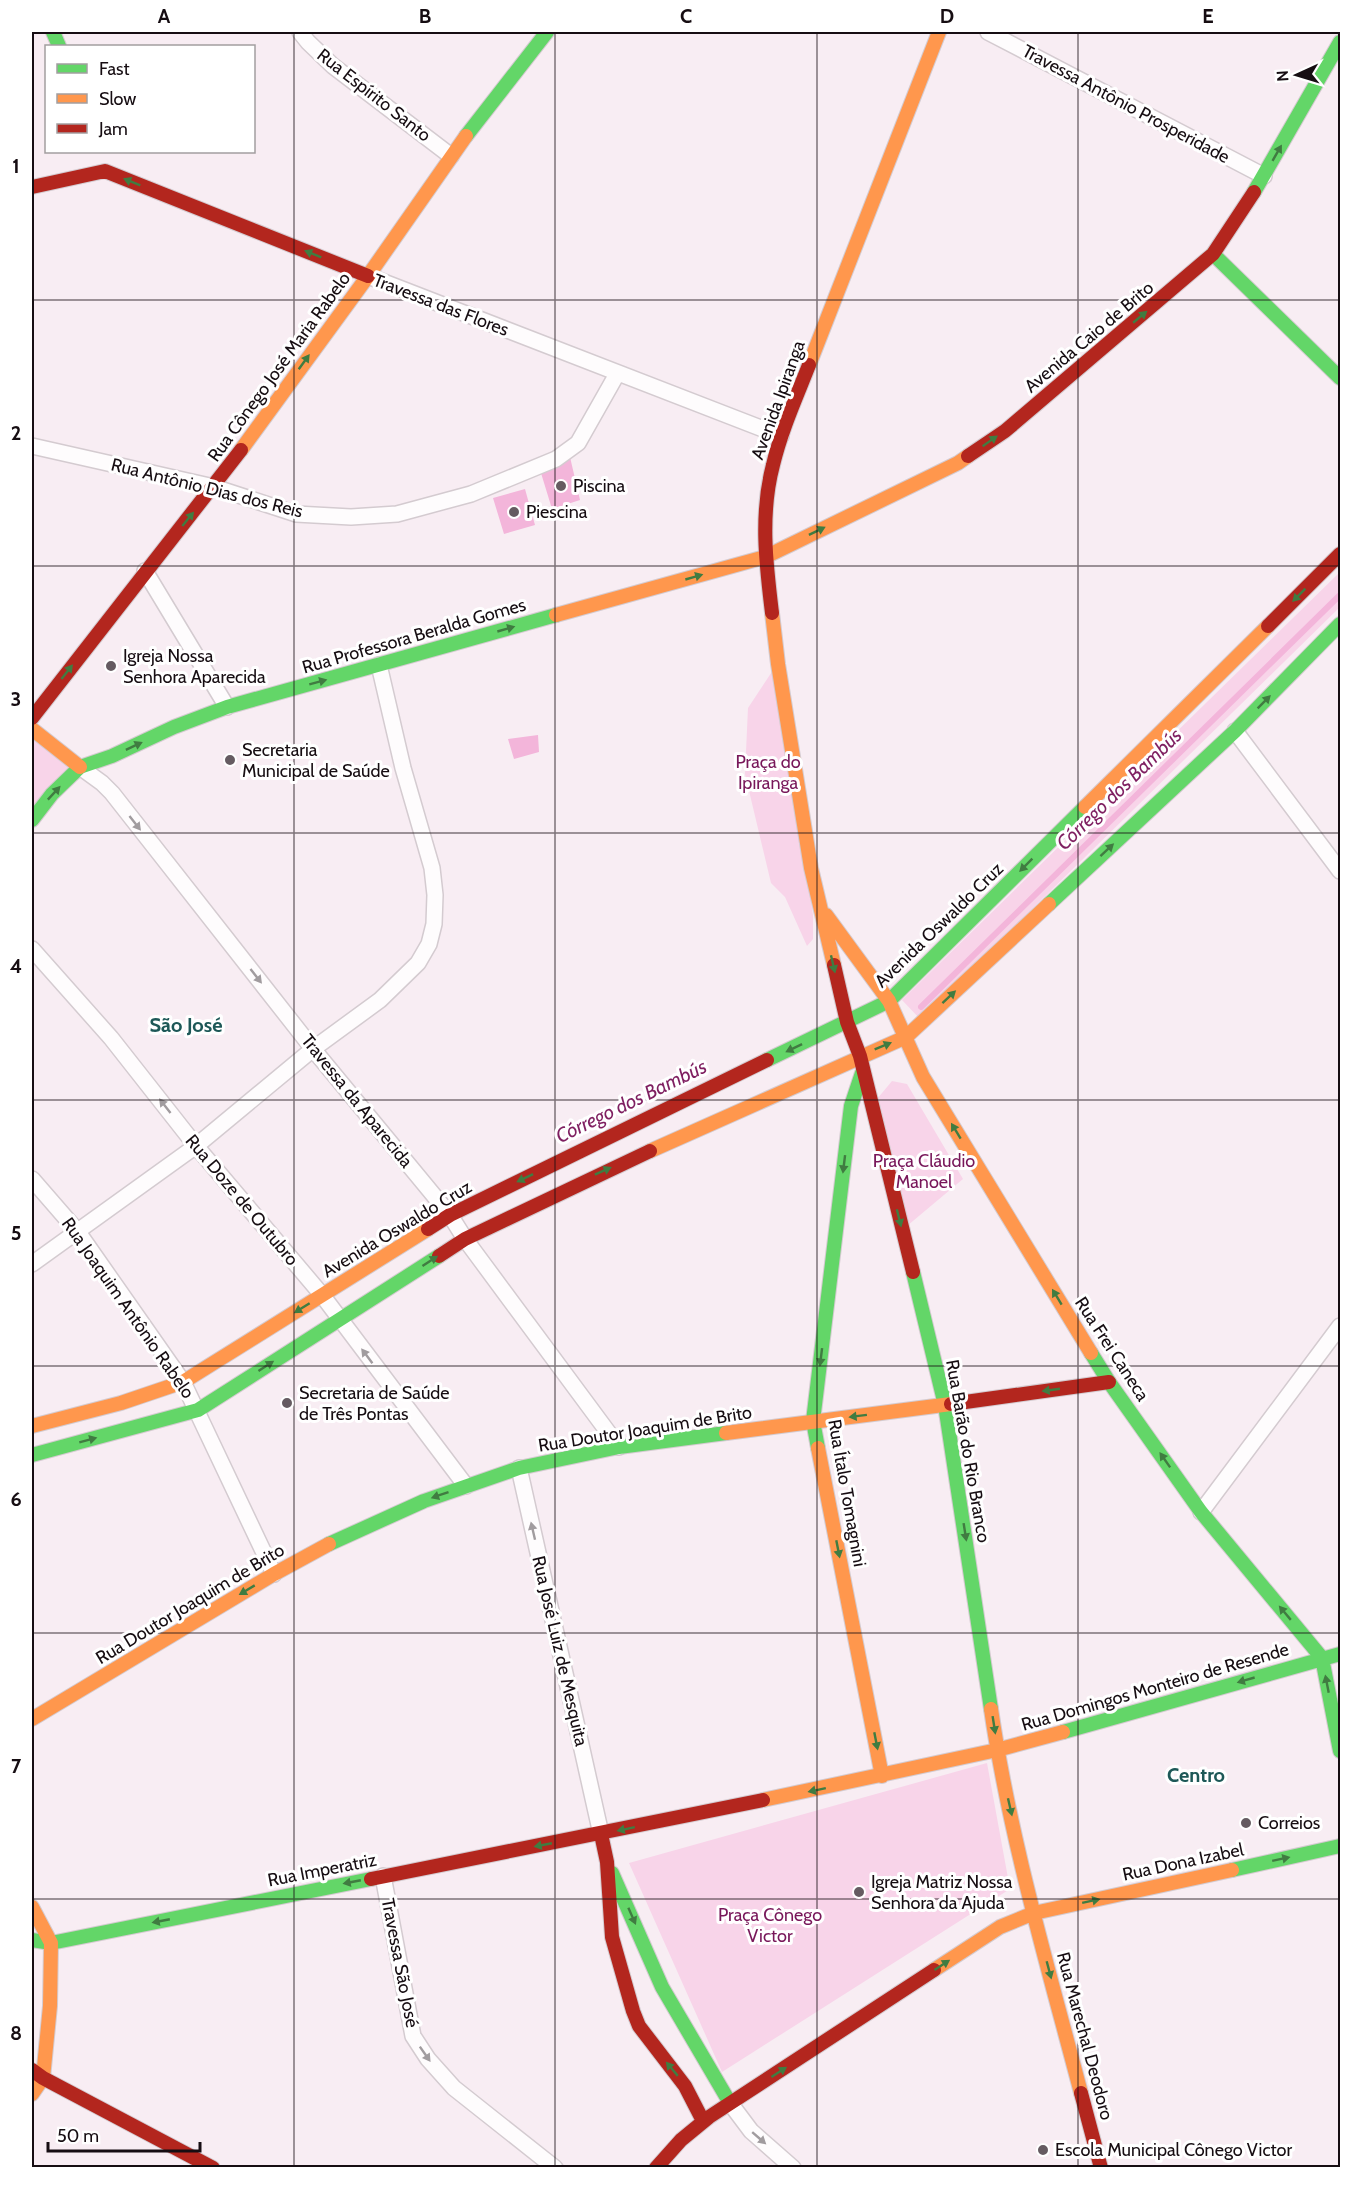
<svg xmlns="http://www.w3.org/2000/svg" width="1372" height="2199" viewBox="0 0 1372 2199" font-family="Cabin,sans-serif">
<style>
.green{fill:#f8d4e9}
.water{fill:#f3b5da}
.lines{fill:none;stroke-linecap:round;stroke-linejoin:round}
.stream{stroke:#f3b5da;stroke-width:6}
.street-casing{stroke:#d4cbd0;stroke-width:18}
.fast-casing{stroke:#d4cbd0;stroke-width:16}
.slow-casing{stroke:#d4cbd0;stroke-width:16}
.jam-casing{stroke:#d4cbd0;stroke-width:16}
.street{stroke:#fefcfd;stroke-width:15}
.fast{stroke:#63d668;stroke-width:14}
.slow{stroke:#ff974d;stroke-width:14}
.jam{stroke:#b3261e;stroke-width:14}
.oneway{fill:#407c41}
.oneway2{fill:#a19c9f}
.grid{fill:none;stroke:#160d12;stroke-width:1.5;stroke-opacity:0.55}
.poi-dot{fill:#655b61;stroke:#fff;stroke-width:2}
.labels{text-anchor:middle;stroke-width:6;stroke-linejoin:round;paint-order:stroke}
.street-label{font-size:18px;fill:#160d12;stroke:#fff}
.poi-label{font-size:18px;fill:#160d12;stroke:#fff;text-anchor:start}
.park-label{font-size:18px;fill:#78175a;stroke:#fff}
.water-label{font-size:20px;font-style:italic;fill:#7f1f61;stroke:#fff}
.neighbourhood-label{font-size:20px;font-weight:bold;fill:#1d5857;stroke:#fff}
.neatline{fill:none;stroke:#160d12;stroke-width:2}
.grid-label{font-size:20px;text-anchor:middle;font-weight:bold;fill:#160d12}
</style>
<rect width="100%" height="100%" fill="#f8edf3"/>
<path class="green" d="M 1340,572 L 1340,607 L 920,1019 L 902,1000 Z
M 777,664 L 813,915 L 813,939 L 807,946 L 785,897 L 771,883 L 745,774 L 748,708 Z
M 32,737 L 70,767 L 32,809 Z
M 892,1081 L 907,1084 L 963,1179 L 907,1226 L 877,1099 Z
M 987,1763 L 1010,1889 L 722,2072 L 629,1863 Z"/>
<path class="water" d="M 570,457 L 580,500 L 552,509 L 541,473 Z
M 525,489 L 535,525 L 504,534 L 493,498 Z
M 538,735 L 539,752 L 514,759 L 508,739 Z"/>
<g class="lines">
<path class="stream" d="M 921,1007 L 1340,595"/>
<g class="street-casing">
<path id="street" d="M 300,32 L 308,42 L 333,66 L 451,156
M 988,32 L 1264,176
M 368,276 L 781,436
M 32,446 L 214,487 L 296,514 L 351,517 L 397,514 L 471,494 L 556,459 L 578,443 L 617,374
M 145,571 L 227,707
M 1235,731 L 1340,871
M 80,767 L 102,783 L 112,793 L 313,1049 L 450,1215 L 465,1239 L 619,1447
M 32,949 L 111,1038 L 196,1146 L 322,1295 L 466,1486
M 32,1179 L 78,1232 L 183,1382 L 274,1574
M 32,1264 L 196,1146 L 313,1049 L 380,1000 L 418,963 L 429,944 L 434,924 L 435,895 L 432,868 L 403,768 L 379,665
M 519,1468 L 601,1834
M 1201,1512 L 1340,1326
M 383,1876 L 413,2036 L 428,2059 L 454,2088 L 555,2168
M 730,2103 L 751,2131 L 793,2168"/>
</g>
<g class="fast-casing">
<path id="fast" d="M 53,32 L 59,46
M 466,136 L 547,32
M 1254,192 L 1340,42
M 1213,254 L 1340,378
M 32,820 L 52,794 L 80,767 L 112,756 L 174,727 L 227,707 L 556,615
M 1049,904 L 1235,731 L 1340,624
M 767,1060 L 889,1001 L 1085,807
M 913,1272 L 945,1405 L 991,1709
M 1091,1353 L 1109,1382 L 1201,1512 L 1322,1658 L 1340,1751
M 818,1448 L 813,1421 L 851,1106 L 862,1073
M 32,1455 L 198,1410 L 439,1256
M 329,1544 L 424,1501 L 519,1468 L 619,1447 L 726,1433
M 1063,1732 L 1340,1654
M 1232,1870 L 1340,1846
M 612,1873 L 662,1987 L 730,2103
M 32,1940 L 51,1943 L 371,1879"/>
</g>
<g class="slow-casing">
<path id="slow" d="M 809,365 L 939,32
M 241,450 L 368,276 L 466,136
M 772,613 L 778,664 L 811,868 L 834,965
M 556,615 L 765,557 L 958,463 L 968,456
M 32,729 L 80,767
M 1085,807 L 1268,626
M 826,915 L 889,1001 L 923,1077 L 1091,1353
M 650,1151 L 906,1037 L 1049,904
M 32,1426 L 121,1403 L 183,1382 L 428,1229
M 726,1433 L 951,1404
M 818,1448 L 882,1776
M 991,1709 C 1010,1839 1048,1967 1081,2093
M 32,1719 L 274,1574 L 329,1544
M 763,1800 L 997,1750 L 1063,1732
M 32,1907 L 51,1943 L 50,2006 L 43,2078 L 32,2094
M 934,1970 L 1000,1927 L 1034,1913 L 1232,1870"/>
</g>
<g class="jam-casing">
<path id="jam" d="M 32,187 L 105,171 L 368,276
M 968,456 L 1005,431 L 1213,254 L 1254,192
M 772,613 C 766,564 760,514 773,465 C 781,431 796,398 809,365
M 1268,626 L 1340,554
M 32,718 L 241,450
M 834,965 L 847,1022 L 860,1056 L 913,1272
M 428,1229 L 450,1215 L 767,1060
M 439,1256 L 465,1239 L 650,1151
M 951,1404 L 1109,1382
M 601,1834 L 607,1862 L 612,1937 L 633,2011 L 639,2026 L 685,2086 L 702,2119
M 371,1879 L 763,1800
M 32,2070 L 43,2078 L 213,2168
M 1081,2093 L 1101,2168
M 656,2168 L 681,2140 L 709,2117 L 934,1970"/>
</g>
<use href="#street" class="street"/>
<use href="#fast" class="fast"/>
<use href="#slow" class="slow"/>
<use href="#jam" class="jam"/>
</g>
<defs><path id="oneway-solid" d="M-6-.8H1V-3.2L6.5 0L1 3.2V.8H-6Z" transform="scale(1.5)"/></defs>
<g class="oneway">
<use href="#oneway-solid" transform="translate(1277 153) rotate(-60)"/>
<use href="#oneway-solid" transform="translate(132 182) rotate(-158)"/>
<use href="#oneway-solid" transform="translate(313 254) rotate(-158)"/>
<use href="#oneway-solid" transform="translate(1140 317) rotate(-40)"/>
<use href="#oneway-solid" transform="translate(304 362) rotate(-54)"/>
<use href="#oneway-solid" transform="translate(990 441) rotate(-35)"/>
<use href="#oneway-solid" transform="translate(188 519) rotate(-51)"/>
<use href="#oneway-solid" transform="translate(817 531) rotate(-26)"/>
<use href="#oneway-solid" transform="translate(694 577) rotate(-16)"/>
<use href="#oneway-solid" transform="translate(1299 595) rotate(135)"/>
<use href="#oneway-solid" transform="translate(506 629) rotate(-16)"/>
<use href="#oneway-solid" transform="translate(67 672) rotate(-52)"/>
<use href="#oneway-solid" transform="translate(318 682) rotate(-15)"/>
<use href="#oneway-solid" transform="translate(1264 702) rotate(-45)"/>
<use href="#oneway-solid" transform="translate(134 746) rotate(-25)"/>
<use href="#oneway-solid" transform="translate(54 793) rotate(-47)"/>
<use href="#oneway-solid" transform="translate(1107 850) rotate(-43)"/>
<use href="#oneway-solid" transform="translate(1026 865) rotate(135)"/>
<use href="#oneway-solid" transform="translate(833 964) rotate(77)"/>
<use href="#oneway-solid" transform="translate(949 997) rotate(-43)"/>
<use href="#oneway-solid" transform="translate(883 1046) rotate(-22)"/>
<use href="#oneway-solid" transform="translate(794 1048) rotate(154)"/>
<use href="#oneway-solid" transform="translate(956 1131) rotate(-121)"/>
<use href="#oneway-solid" transform="translate(844 1164) rotate(97)"/>
<use href="#oneway-solid" transform="translate(603 1171) rotate(-24)"/>
<use href="#oneway-solid" transform="translate(525 1178) rotate(154)"/>
<use href="#oneway-solid" transform="translate(899 1218) rotate(76)"/>
<use href="#oneway-solid" transform="translate(430 1261) rotate(-33)"/>
<use href="#oneway-solid" transform="translate(1057 1297) rotate(-121)"/>
<use href="#oneway-solid" transform="translate(302 1308) rotate(148)"/>
<use href="#oneway-solid" transform="translate(821 1357) rotate(97)"/>
<use href="#oneway-solid" transform="translate(266 1366) rotate(-33)"/>
<use href="#oneway-solid" transform="translate(1051 1390) rotate(172)"/>
<use href="#oneway-solid" transform="translate(858 1416) rotate(173)"/>
<use href="#oneway-solid" transform="translate(88 1440) rotate(-15)"/>
<use href="#oneway-solid" transform="translate(1165 1460) rotate(-125)"/>
<use href="#oneway-solid" transform="translate(440 1495) rotate(161)"/>
<use href="#oneway-solid" transform="translate(965 1532) rotate(81)"/>
<use href="#oneway-solid" transform="translate(838 1549) rotate(79)"/>
<use href="#oneway-solid" transform="translate(247 1590) rotate(149)"/>
<use href="#oneway-solid" transform="translate(1285 1613) rotate(-130)"/>
<use href="#oneway-solid" transform="translate(1246 1680) rotate(164)"/>
<use href="#oneway-solid" transform="translate(1327 1684) rotate(-101)"/>
<use href="#oneway-solid" transform="translate(994 1725) rotate(81)"/>
<use href="#oneway-solid" transform="translate(876 1741) rotate(79)"/>
<use href="#oneway-solid" transform="translate(817 1790) rotate(168)"/>
<use href="#oneway-solid" transform="translate(1010 1807) rotate(77)"/>
<use href="#oneway-solid" transform="translate(626 1829) rotate(168)"/>
<use href="#oneway-solid" transform="translate(543 1845) rotate(169)"/>
<use href="#oneway-solid" transform="translate(1281 1859) rotate(-12)"/>
<use href="#oneway-solid" transform="translate(352 1882) rotate(169)"/>
<use href="#oneway-solid" transform="translate(1091 1901) rotate(-12)"/>
<use href="#oneway-solid" transform="translate(632 1916) rotate(66)"/>
<use href="#oneway-solid" transform="translate(161 1921) rotate(169)"/>
<use href="#oneway-solid" transform="translate(942 1965) rotate(-33)"/>
<use href="#oneway-solid" transform="translate(1049 1970) rotate(75)"/>
<use href="#oneway-solid" transform="translate(672 2069) rotate(-130)"/>
<use href="#oneway-solid" transform="translate(779 2072) rotate(-33)"/>
</g>
<g class="oneway2">
<use href="#oneway-solid" transform="translate(135 823) rotate(52)"/>
<use href="#oneway-solid" transform="translate(256 976) rotate(52)"/>
<use href="#oneway-solid" transform="translate(165 1106) rotate(-128)"/>
<use href="#oneway-solid" transform="translate(367 1356) rotate(-127)"/>
<use href="#oneway-solid" transform="translate(533 1531) rotate(-103)"/>
<use href="#oneway-solid" transform="translate(425 2054) rotate(55)"/>
<use href="#oneway-solid" transform="translate(759 2138) rotate(41)"/>
</g>
<path class="grid" d="M 294,32 L 294,2168M 555,32 L 555,2168M 817,32 L 817,2168M 1078,32 L 1078,2168M 32,300 L 1340,300M 32,566 L 1340,566M 32,833 L 1340,833M 32,1100 L 1340,1100M 32,1366 L 1340,1366M 32,1633 L 1340,1633M 32,1899 L 1340,1899"/>
<g class="poi-dot">
<circle cx="561" cy="486" r="6"/>
<circle cx="514" cy="512" r="6"/>
<circle cx="111" cy="666" r="6"/>
<circle cx="230" cy="760" r="6"/>
<circle cx="287" cy="1403" r="6"/>
<circle cx="1246" cy="1823" r="6"/>
<circle cx="859" cy="1892" r="6"/>
<circle cx="1043" cy="2150" r="6"/>
</g>
<g class="labels">
<g class="street-label">
<text transform="translate(374 95) rotate(38)" y="6">Rua Espírito Santo</text>
<text transform="translate(1126 104) rotate(28)" y="6">Travessa Antônio Prosperidade</text>
<text transform="translate(441 305) rotate(21)" y="6">Travessa das Flores</text>
<text transform="translate(1089 337) rotate(-40)" y="6">Avenida Caio de Brito</text>
<text transform="translate(279 367) rotate(-54)" y="6">Rua Cônego José Maria Rabelo</text>
<text transform="translate(778 400) rotate(-70)" y="6">Avenida Ipiranga</text>
<text transform="translate(207 488) rotate(14)" y="6">Rua Antônio Dias dos Reis</text>
<text transform="translate(414 636) rotate(-16)" y="6">Rua Professora Beralda Gomes</text>
<text transform="translate(939 925) rotate(-44)" y="6">Avenida Oswaldo Cruz</text>
<text transform="translate(357 1101) rotate(51)" y="6">Travessa da Aparecida</text>
<text transform="translate(242 1200) rotate(50)" y="6">Rua Doze de Outubro</text>
<text transform="translate(397 1229) rotate(-31)" y="6">Avenida Oswaldo Cruz</text>
<text transform="translate(128 1308) rotate(55)" y="6">Rua Joaquim Antônio Rabelo</text>
<text transform="translate(1112 1349) rotate(57)" y="6">Rua Frei Caneca</text>
<text transform="translate(645 1429) rotate(-9)" y="6">Rua Doutor Joaquim de Brito</text>
<text transform="translate(968 1451) rotate(80)" y="6">Rua Barão do Rio Branco</text>
<text transform="translate(847 1493) rotate(80)" y="6">Rua Ítalo Tomagnini</text>
<text transform="translate(190 1604) rotate(-31)" y="6">Rua Doutor Joaquim de Brito</text>
<text transform="translate(560 1651) rotate(77)" y="6">Rua José Luiz de Mesquita</text>
<text transform="translate(1155 1687) rotate(-16)" y="6">Rua Domingos Monteiro de Resende</text>
<text transform="translate(1183 1862) rotate(-12)" y="6">Rua Dona Izabel</text>
<text transform="translate(322 1870) rotate(-11)" y="6">Rua Imperatriz</text>
<text transform="translate(400 1963) rotate(79)" y="6">Travessa São José</text>
<text transform="translate(1085 2036) rotate(75)" y="6">Rua Marechal Deodoro</text>
</g>
<g class="poi-label">
<text x="573" y="492">Piscina</text>
<text x="526" y="518">Piescina</text>
<text x="123" y="662">Igreja Nossa<tspan x="123" dy="21">Senhora Aparecida</tspan></text>
<text x="242" y="756">Secretaria<tspan x="242" dy="21">Municipal de Saúde</tspan></text>
<text x="299" y="1399">Secretaria de Saúde<tspan x="299" dy="21">de Três Pontas</tspan></text>
<text x="1258" y="1829">Correios</text>
<text x="871" y="1888">Igreja Matriz Nossa<tspan x="871" dy="21">Senhora da Ajuda</tspan></text>
<text x="1055" y="2156">Escola Municipal Cônego Victor</text>
</g>
<g class="park-label">
<text x="768" y="768">Praça do<tspan x="768" dy="21">Ipiranga</tspan></text>
<text x="924" y="1167">Praça Cláudio<tspan x="924" dy="21">Manoel</tspan></text>
<text x="770" y="1921">Praça Cônego<tspan x="770" dy="21">Victor</tspan></text>
</g>
<g class="water-label">
<text transform="translate(1119 789) rotate(-44)" y="7">Córrego dos Bambús</text>
<text transform="translate(631 1101) rotate(-26)" y="7">Córrego dos Bambús</text>
</g>
<g class="neighbourhood-label">
<text x="186" y="1032">São José</text>
<text x="1196" y="1782">Centro</text>
</g>
</g>
<rect width="1372" height="2199" fill="none" stroke="#ffffff" stroke-width="66"/>
<rect x="45" y="45" width="210" height="108" fill="#ffffff" stroke="#a29ea0" stroke-width="1.5"/>
<rect x="57" y="64" width="30" height="9" fill="#63d668" stroke="#a29ea0" stroke-width="1.5"/>
<text x="99" y="75" font-size="18" fill="#160d12">Fast</text>
<rect x="57" y="94" width="30" height="9" fill="#ff974d" stroke="#a29ea0" stroke-width="1.5"/>
<text x="99" y="105" font-size="18" fill="#160d12">Slow</text>
<rect x="57" y="124" width="30" height="9" fill="#b3261e" stroke="#a29ea0" stroke-width="1.5"/>
<text x="99" y="135" font-size="18" fill="#160d12">Jam</text>
<g transform="translate(1297 75) rotate(266)" stroke="#ffffff" stroke-width="4.5" paint-order="stroke">
<path d="M0-4.5L10 22L0 15L-10 22Z" fill="#160d12"/>
<text y="-9" font-size="16" font-weight="bold" text-anchor="middle" fill="#160d12">N</text>
</g>
<path d="M48 2142v9h152v-9" fill="none" stroke="#160d12" stroke-width="3"/>
<text x="57" y="2142" font-size="18" fill="#160d12" stroke="#ffffff" stroke-width="4.5" paint-order="stroke">50 m</text>
<rect x="33" y="33" width="1306" height="2133" class="neatline"/>
<g class="grid-label">
<text x="164" y="23">A</text>
<text x="425" y="23">B</text>
<text x="686" y="23">C</text>
<text x="947" y="23">D</text>
<text x="1208" y="23">E</text>
<text x="16" y="173">1</text>
<text x="16" y="440">2</text>
<text x="16" y="706">3</text>
<text x="16" y="973">4</text>
<text x="16" y="1240">5</text>
<text x="16" y="1506">6</text>
<text x="16" y="1773">7</text>
<text x="16" y="2040">8</text>
</g>
</svg>
